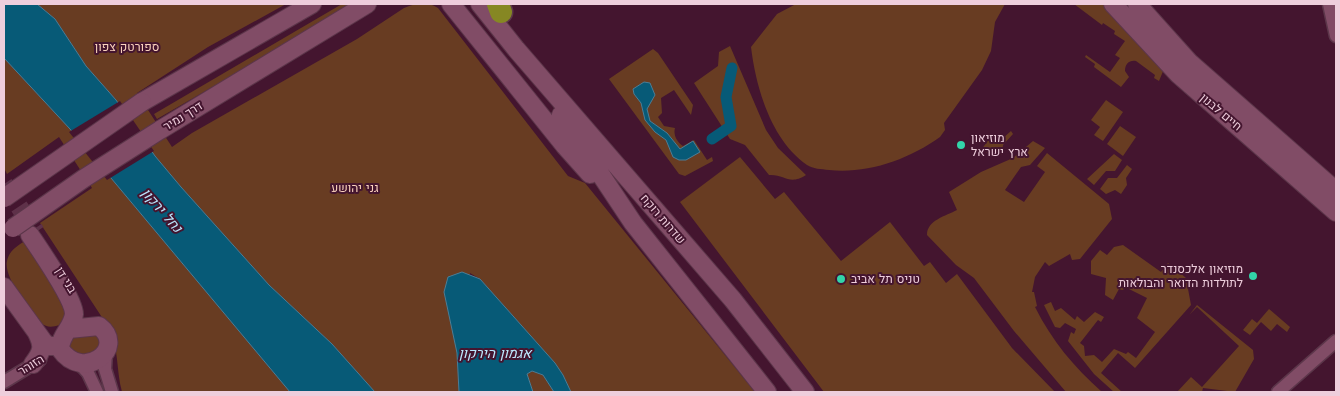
<svg xmlns="http://www.w3.org/2000/svg" width="1340" height="396" viewBox="0 0 1340 396" font-family="'Work Sans',Heebo,sans-serif">
<style>
.green{fill:#683c22}
.water{fill:#075a77;stroke:#4c7d95}
.pier{fill:#44152f}
.lines{fill:none;stroke-linecap:round;stroke-linejoin:round}
.canal{stroke:#075a77;stroke-width:11}
.secondary-tunnel{stroke:#5e3149;stroke-width:18;stroke-dasharray:18 9;stroke-linecap:butt}
.street-casing{stroke:#5c364a;stroke-width:15}
.secondary-casing{stroke:#5c364a;stroke-width:20}
.highway-casing{stroke:#5c364a;stroke-width:25}
.street{stroke:#814c66;stroke-width:12}
.secondary{stroke:#814c66;stroke-width:18}
.highway{stroke:#868723;stroke-width:22}
.secondary-bridge-casing{stroke:#5c364a;stroke-width:20;stroke-linecap:butt}
.secondary-bridge{stroke:#814c66;stroke-width:18}
.poi-dot{fill:#32d4a9;stroke:#44152f;stroke-width:2}
.labels{text-anchor:middle;stroke-width:4;stroke-linejoin:round;paint-order:stroke}
.park-label{font-size:12px;fill:#fbd3bd;stroke:#44152f}
.street-label{font-size:12px;fill:#eecedc;stroke:#44152f}
.poi-label{font-size:12px;fill:#eecedc;stroke:#44152f;text-anchor:start}
.water-label{font-size:14px;font-style:italic;fill:#bce8fe;stroke:#44152f}
</style>
<rect width="100%" height="100%" fill="#44152f"/>
<path class="green" d="M 37,4 L 286,4 L 208,47 L 137,93 L 172,147 L 192,133 L 357,39 L 404,8 C 415,3 428,1 438,8 L 568,176 L 585,183 L 755,392 L 571,392 L 563,375 L 555,363 L 480,279 L 470,273 L 457,353 L 459,392 L 375,392 L 332,344 L 269,285 L 181,187 L 155,156 L 116,100 L 86,66 L 55,19 Z
M 342,4 L 356,4 L 157,119 L 154,114 Z
M 796,4 L 1005,4 L 995,22 L 991,51 L 982,70 L 944,123 L 945,130 L 940,137 C 908,160 867,174 829,170 C 821,169 813,169 807,165 C 771,140 756,88 751,47 L 777,14 Z
M 1074,4 L 1104,4 L 1164,69 L 1159,81 L 1154,78 L 1155,75 L 1136,61 C 1129,60 1125,64 1125,71 L 1129,77 L 1121,87 L 1094,67 L 1095,64 L 1085,57 L 1086,55 L 1110,72 L 1120,58 L 1115,55 L 1125,41 L 1114,34 L 1115,31 L 1103,23 L 1102,25 Z
M 730,46 L 766,130 L 778,148 L 806,175 C 789,186 785,174 769,175 L 745,145 L 730,139 L 694,83 L 718,66 L 719,52 Z
M 653,49 L 658,53 L 693,105 L 691,115 L 674,90 L 661,98 L 662,113 L 658,117 L 664,126 L 675,128 C 673,135 677,142 683,146 L 694,140 L 707,160 L 712,157 L 713,161 L 685,176 L 679,174 L 609,79 Z
M 4,58 L 70,129 L 290,392 L 122,392 C 116,370 119,348 109,328 L 40,223 L 92,188 L 59,137 L 7,174 L 4,168 Z
M 1106,100 L 1123,112 L 1103,141 L 1094,135 L 1100,127 L 1091,120 Z
M 1120,126 L 1136,137 L 1123,156 L 1107,144 Z
M 1011,131 L 1013,134 L 1003,145 L 1002,155 L 992,155 L 981,150 L 990,138 L 1002,139 Z
M 1033,141 L 1045,148 L 1030,165 L 1021,167 L 1005,190 L 1024,202 L 1045,172 L 1037,166 L 1047,153 L 1109,204 L 1112,219 L 1080,259 L 1072,260 L 1070,254 L 1049,266 L 1045,262 L 1035,277 L 1032,292 L 1034,292 L 1037,306 L 1035,307 C 1052,341 1074,367 1102,392 L 1066,392 L 1014,331 L 974,278 L 956,265 L 927,235 C 927,220 946,216 957,210 L 949,192 L 981,172 L 1013,158 Z
M 1114,154 L 1122,160 L 1115,171 L 1106,171 L 1094,185 L 1087,179 Z
M 740,157 L 775,199 L 784,192 L 841,261 L 890,222 L 924,266 L 930,262 L 946,283 L 957,274 L 1012,348 L 1055,392 L 824,392 L 680,202 Z
M 1127,165 L 1132,169 L 1126,178 L 1127,185 L 1121,194 L 1115,190 L 1106,194 L 1100,189 L 1108,178 L 1117,178 Z
M 25,241 L 66,309 L 65,317 L 59,325 C 53,327 47,328 41,323 C 30,313 3,276 7,261 C 9,251 17,246 25,241 Z
M 1123,245 L 1161,272 L 1168,263 L 1186,278 L 1191,305 L 1135,368 L 1118,353 L 1101,373 L 1122,392 L 1114,392 L 1094,374 L 1068,341 L 1071,332 L 1074,334 L 1076,329 L 1065,323 L 1060,328 L 1055,327 L 1044,305 L 1051,302 L 1055,311 L 1061,308 L 1075,320 L 1077,316 L 1084,322 L 1095,312 L 1104,317 L 1101,322 L 1098,320 L 1080,343 L 1084,346 L 1085,356 L 1094,355 L 1102,362 L 1114,349 L 1126,354 L 1128,352 L 1136,358 L 1155,332 L 1137,318 L 1147,298 L 1127,288 L 1122,290 L 1119,289 L 1113,300 L 1105,295 L 1106,278 L 1091,274 L 1091,261 L 1100,250 L 1107,255 L 1114,247 Z
M 1197,305 L 1253,350 L 1254,359 L 1235,392 L 1203,388 L 1202,392 L 1177,392 L 1191,377 L 1202,387 L 1239,346 L 1197,307 L 1190,314 Z
M 1269,309 L 1290,327 L 1287,332 L 1277,324 L 1271,331 L 1261,322 L 1250,335 L 1243,330 L 1252,319 L 1257,323 Z
M 93,335 L 101,338 L 98,353 L 78,356 L 69,352 L 69,340 L 78,336 Z
M 532,371 L 543,375 L 554,392 L 533,392 L 527,374 Z"/>
<path class="water" d="M 4,4 L 37,4 L 55,19 L 86,66 L 116,100 L 155,156 L 181,187 L 269,285 L 332,344 L 375,392 L 290,392 L 70,129 L 4,58 Z
M 644,82 L 650,83 L 655,95 L 647,109 L 650,121 L 667,133 L 680,149 L 693,141 L 700,152 L 686,160 L 679,160 L 673,157 L 666,140 L 655,132 L 645,120 L 641,103 L 634,94 L 633,89 Z
M 462,272 L 480,279 L 555,363 L 563,375 L 571,392 L 554,392 L 543,375 L 532,371 L 527,374 L 533,392 L 459,392 L 457,353 L 444,292 L 448,277 Z"/>
<path class="pier" d="M 120,101 L 154,151 L 107,180 L 69,132 Z"/>
<g class="lines">
<path class="canal" d="M 712,139 L 731,126 L 726,97 L 732,68"/>
<path class="secondary-tunnel" d="M 4,184 L 36,232"/>
<g class="street-casing">
<path id="street" d="M 1329,4 L 1336,36
M 106,352 L 105,369 L 112,392
M 79,363 L 88,373 L 97,392
M 4,382 L 40,360
M 1278,392 L 1336,341"/>
</g>
<g class="secondary-casing">
<path id="secondary" d="M 451,4 L 565,146 L 590,174
M 480,4 L 516,49 L 733,300 L 805,392
M 1113,4 L 1178,74 L 1336,212
M 1137,4 L 1189,62 L 1336,191
M 142,102 L 312,4
M 561,115 L 633,223 L 767,392
M 160,130 L 367,4
M 30,235 C 40,250 74,299 74,314 C 73,327 60,335 60,349 C 83,383 128,348 99,326 L 69,329
M 4,287 L 43,341 L 48,346 L 60,346
M 33,364 C 42,352 44,347 37,333"/>
</g>
<g class="highway-casing">
<path id="highway" d="M 498,4 L 501,12"/>
</g>
<use href="#street" class="street"/>
<use href="#secondary" class="secondary"/>
<use href="#highway" class="highway"/>
<g class="secondary-bridge-casing">
<path id="secondary-bridge" d="M 4,198 L 142,102
M 13,228 L 83,179 L 160,130"/>
</g>
<use href="#secondary-bridge" class="secondary-bridge"/>
</g>
<g class="poi-dot">
<circle cx="961" cy="145" r="5"/>
<circle cx="1253" cy="276" r="5"/>
<circle cx="841" cy="279" r="5"/>
</g>
<g class="labels">
<g class="park-label">
<text x="127" y="51">ספורטק צפון</text>
<text x="355" y="192">גני יהושע</text>
</g>
<g class="street-label">
<text transform="translate(1221 112) rotate(40)" y="4">חיים לבנון</text>
<text transform="translate(183 116) rotate(-32)" y="4">דרך נמיר</text>
<text transform="translate(663 219) rotate(49)" y="4">שדרות רוקח</text>
<text transform="translate(66 280) rotate(58)" y="4">בני דן</text>
<text transform="translate(31 365) rotate(-31)" y="4">הזוהר</text>
</g>
<g class="poi-label">
<text x="971" y="142">מוזיאון<tspan x="971" dy="14">ארץ ישראל</tspan></text>
<text x="1243" y="273" text-anchor="end">מוזיאון אלכסנדר<tspan x="1243" dy="14">לתולדות הדואר והבולאות</tspan></text>
<text x="851" y="283">טניס תל אביב</text>
</g>
<g class="water-label">
<text transform="translate(162 210) rotate(49)" y="5">נחל ירקון</text>
<text x="495" y="358">אגמון הירקון</text>
</g>
</g>
<rect width="1340" height="396" fill="none" stroke="#eecedc" stroke-width="10"/>
</svg>
